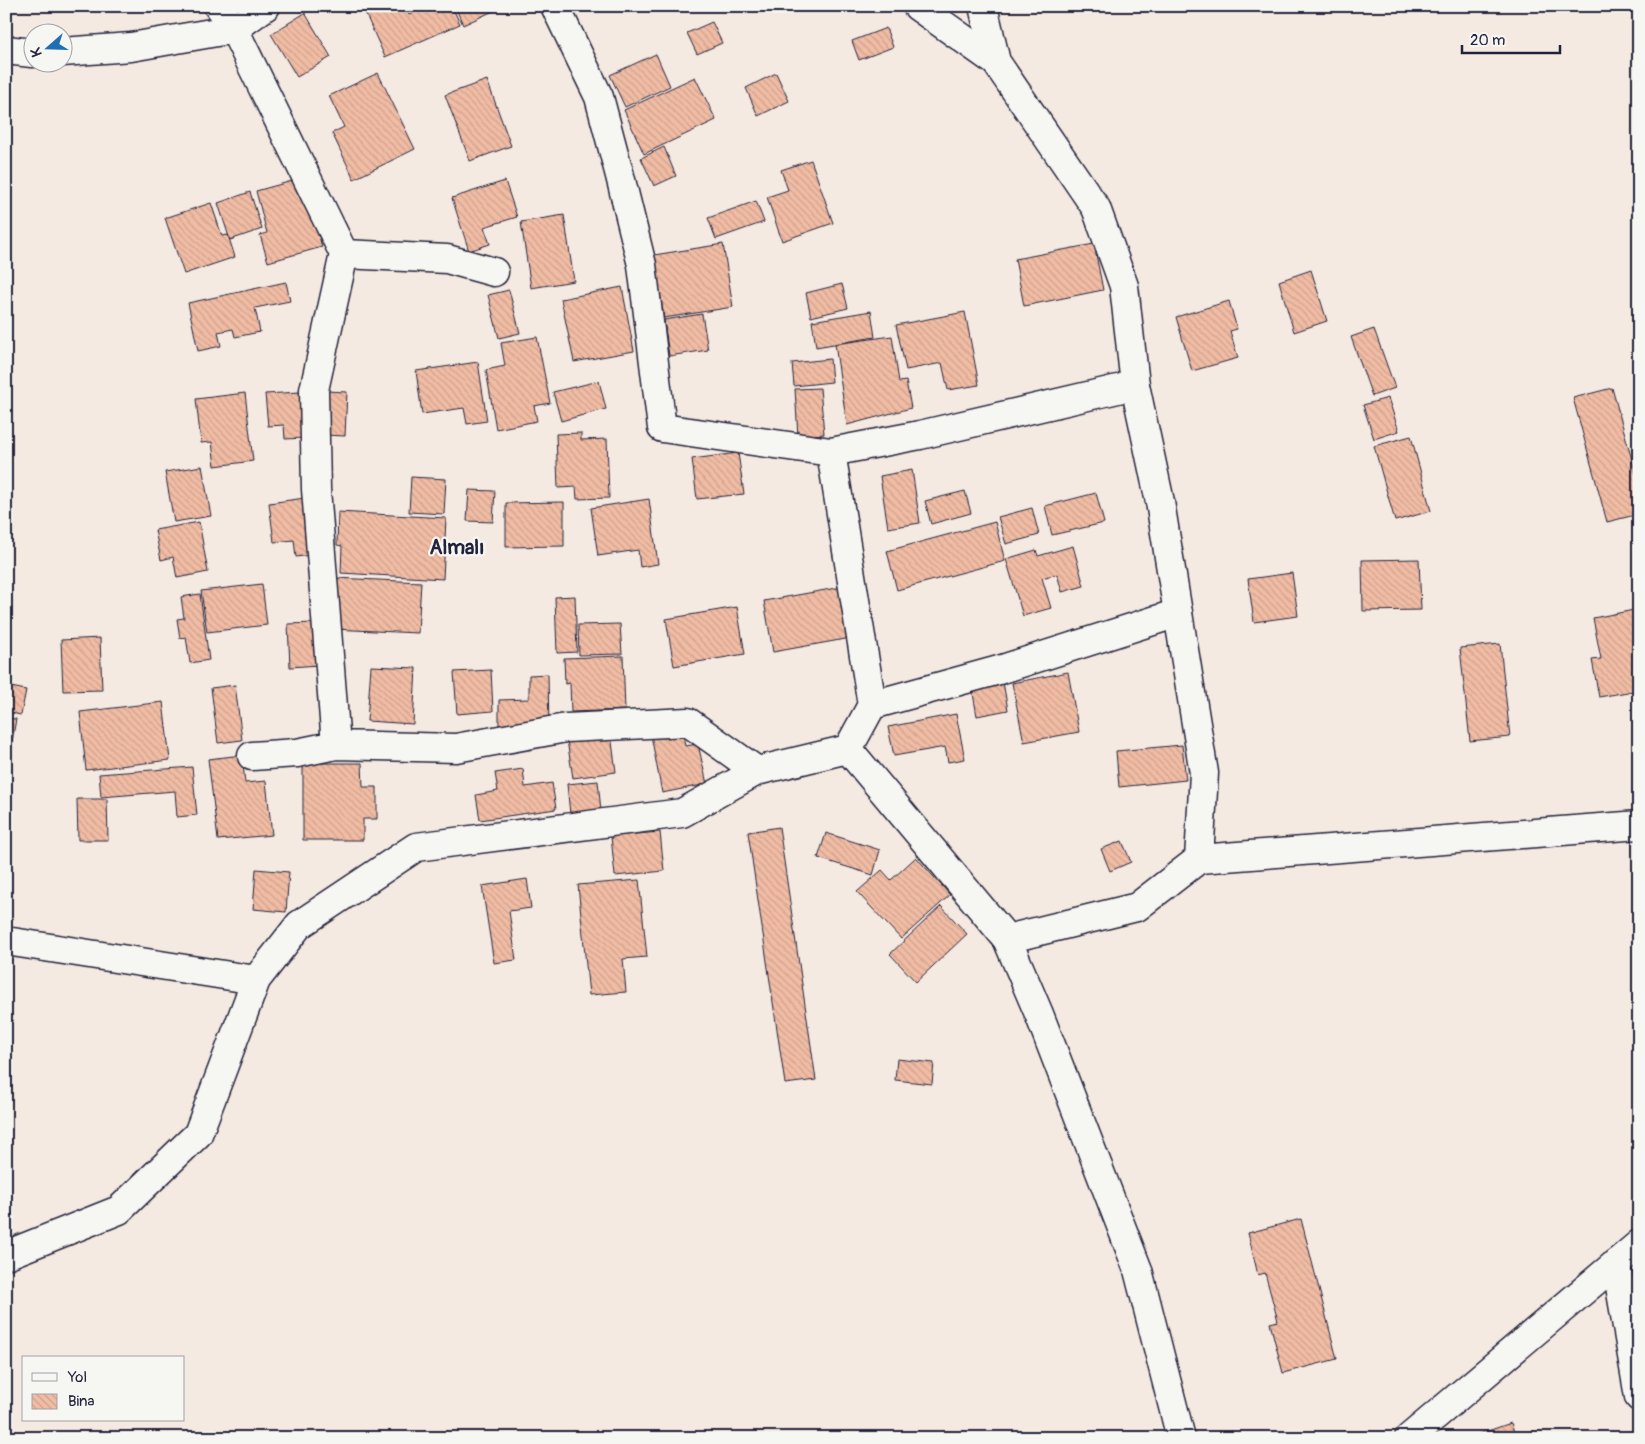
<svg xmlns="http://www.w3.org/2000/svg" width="1645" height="1444" viewBox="0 0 1645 1444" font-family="Pangolin,sans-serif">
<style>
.building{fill:url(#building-back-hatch);stroke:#22223b}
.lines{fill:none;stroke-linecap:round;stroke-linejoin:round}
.minor-casing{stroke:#22223b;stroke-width:31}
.tertiary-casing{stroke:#22223b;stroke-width:31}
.secondary-casing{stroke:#22223b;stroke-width:31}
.minor{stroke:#f6f6f2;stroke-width:28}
.tertiary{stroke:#f6f6f2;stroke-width:28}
.secondary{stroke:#f6f6f2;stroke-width:28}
.labels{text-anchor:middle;stroke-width:4.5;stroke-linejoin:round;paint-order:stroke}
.quarter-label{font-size:20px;font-weight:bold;fill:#22223b;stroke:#f6f6f2}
</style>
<defs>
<pattern id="building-back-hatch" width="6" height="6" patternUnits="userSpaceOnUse" patternTransform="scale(1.25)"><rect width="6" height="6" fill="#f1bca4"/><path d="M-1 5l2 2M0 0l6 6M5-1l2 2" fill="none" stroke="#cea18e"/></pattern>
</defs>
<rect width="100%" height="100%" fill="#f5eae2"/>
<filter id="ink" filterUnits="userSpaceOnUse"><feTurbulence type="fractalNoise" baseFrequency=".02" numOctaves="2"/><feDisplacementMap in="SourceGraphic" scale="10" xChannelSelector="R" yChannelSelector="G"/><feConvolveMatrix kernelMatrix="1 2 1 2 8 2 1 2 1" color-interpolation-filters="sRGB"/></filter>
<g filter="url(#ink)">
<path class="building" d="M 362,6 L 405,6 L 409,15 L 428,6 L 452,6 L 460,24 L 385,57 Z
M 455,6 L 504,6 L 463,25 Z
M 305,13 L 331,57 L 297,77 L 271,34 Z
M 712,22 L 722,43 L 697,54 L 687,33 Z
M 886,28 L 893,47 L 859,60 L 852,41 Z
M 656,54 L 670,86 L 625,107 L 610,75 Z
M 378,73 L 415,149 L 354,179 L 332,133 L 344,127 L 329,96 Z
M 776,73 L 789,101 L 758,116 L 746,88 Z
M 695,77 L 716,120 L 644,154 L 624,110 Z
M 487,80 L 511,146 L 470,161 L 445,95 Z
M 664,147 L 676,176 L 654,186 L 641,158 Z
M 811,160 L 833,223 L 782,241 L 767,197 L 788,190 L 781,170 Z
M 303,178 L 322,247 L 268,262 L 260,235 L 267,233 L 256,191 Z
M 505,181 L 517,217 L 484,227 L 490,244 L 469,251 L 452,198 Z
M 250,192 L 262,229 L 230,240 L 218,203 Z
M 756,201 L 764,222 L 716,239 L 708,218 Z
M 211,203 L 222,236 L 228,235 L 235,257 L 184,274 L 165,218 Z
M 564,215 L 574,281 L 531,288 L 521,222 Z
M 723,244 L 733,307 L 664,318 L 654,255 Z
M 1094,244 L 1103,290 L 1024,306 L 1015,259 Z
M 1311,270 L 1327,321 L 1294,332 L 1279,281 Z
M 286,282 L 290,301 L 255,308 L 260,332 L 235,337 L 233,329 L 218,332 L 221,346 L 198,351 L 188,303 Z
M 842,284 L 848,308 L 811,317 L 806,293 Z
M 622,287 L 634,351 L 574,362 L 561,299 Z
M 509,290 L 520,333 L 499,338 L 488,295 Z
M 1229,301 L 1237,329 L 1230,331 L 1238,358 L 1192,371 L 1176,317 Z
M 871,311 L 875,337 L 816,347 L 812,321 Z
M 965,312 L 979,385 L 948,390 L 942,363 L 906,370 L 896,325 Z
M 702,314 L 708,350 L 669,356 L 664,320 Z
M 1374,329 L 1395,388 L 1372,396 L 1351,337 Z
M 892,336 L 899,382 L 906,381 L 911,408 L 847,425 L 835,344 Z
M 537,337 L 550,403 L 534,406 L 537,421 L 496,429 L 486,370 L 505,366 L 501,343 Z
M 830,359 L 832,382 L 794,386 L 792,363 Z
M 478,362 L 487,421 L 467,424 L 464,408 L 422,414 L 416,371 Z
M 599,381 L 606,409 L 561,421 L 553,392 Z
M 820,388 L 824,434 L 798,436 L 795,389 Z
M 1612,388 L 1639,485 L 1639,514 L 1607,522 L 1573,398 Z
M 326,391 L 347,392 L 345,436 L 324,435 Z
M 300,392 L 304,438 L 285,439 L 284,425 L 268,426 L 265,394 Z
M 245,393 L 253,461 L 215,466 L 212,442 L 201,443 L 196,399 Z
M 1388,398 L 1399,431 L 1374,439 L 1363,405 Z
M 581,433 L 581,440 L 607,439 L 609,498 L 577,499 L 576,487 L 558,488 L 556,434 Z
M 1411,436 L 1431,511 L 1395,521 L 1374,446 Z
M 738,453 L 744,494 L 697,499 L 692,459 Z
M 202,466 L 211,516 L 174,522 L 165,472 Z
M 912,470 L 920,523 L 888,528 L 880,476 Z
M 411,477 L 446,479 L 444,514 L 409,512 Z
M 469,490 L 495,491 L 493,522 L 467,521 Z
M 965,491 L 971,513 L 931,524 L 925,501 Z
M 1096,493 L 1104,523 L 1052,535 L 1045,506 Z
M 312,497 L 319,554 L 296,557 L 294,540 L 274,542 L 269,503 Z
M 649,499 L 658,564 L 640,567 L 638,550 L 598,556 L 591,508 Z
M 564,502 L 564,546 L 506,547 L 506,503 Z
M 1032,508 L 1039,535 L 1006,544 L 998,517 Z
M 338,512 L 446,518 L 443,579 L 341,573 L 342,546 L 337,545 Z
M 199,522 L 208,572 L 177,578 L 173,557 L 161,560 L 155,530 Z
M 995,522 L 1005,561 L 897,590 L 887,551 Z
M 1073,546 L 1084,586 L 1062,592 L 1057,574 L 1042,578 L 1051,608 L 1023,616 L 1006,559 L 1036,550 L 1038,556 Z
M 1419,559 L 1421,610 L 1363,611 L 1362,560 Z
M 1292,573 L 1298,616 L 1254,622 L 1248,579 Z
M 335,578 L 421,582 L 418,633 L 332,629 Z
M 262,584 L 267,625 L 207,632 L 201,591 Z
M 842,587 L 851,638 L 773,652 L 764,601 Z
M 200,594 L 209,660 L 190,663 L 186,637 L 180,638 L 177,619 L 184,618 L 181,597 Z
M 575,596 L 577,652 L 557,653 L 555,597 Z
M 737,607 L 745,654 L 674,666 L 666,619 Z
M 1639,609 L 1639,690 L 1599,697 L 1592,660 L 1601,659 L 1593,618 Z
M 316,623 L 319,665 L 290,667 L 288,624 Z
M 620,624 L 622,654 L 579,655 L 578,625 Z
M 100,638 L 102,690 L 63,691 L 61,640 Z
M 1500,644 L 1510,737 L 1470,741 L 1460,648 Z
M 623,656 L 625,710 L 571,712 L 570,683 L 565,684 L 564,658 Z
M 371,666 L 416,668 L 413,724 L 367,721 Z
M 491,670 L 493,711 L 457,714 L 454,672 Z
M 1068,672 L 1079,732 L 1024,742 L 1012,683 Z
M 548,674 L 549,729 L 499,730 L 499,700 L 529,699 L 529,675 Z
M 1003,682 L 1008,710 L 977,716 L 972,688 Z
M 235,685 L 242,740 L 218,743 L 211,688 Z
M 6,686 L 26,690 L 21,715 L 6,712 Z
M 163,702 L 170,760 L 86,770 L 80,712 Z
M 956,714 L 965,759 L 948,762 L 945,747 L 894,756 L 888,727 Z
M 6,718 L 16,719 L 10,753 L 6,753 Z
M 610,727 L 616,772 L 573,778 L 566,734 Z
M 682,728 L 685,746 L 698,744 L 707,784 L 662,793 L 651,735 Z
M 1182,745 L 1186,780 L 1119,787 L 1116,751 Z
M 242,755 L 245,783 L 266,781 L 272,835 L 218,840 L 208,759 Z
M 303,763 L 362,763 L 363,787 L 377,787 L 377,819 L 363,819 L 363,840 L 303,840 Z
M 192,767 L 197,815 L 177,817 L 175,791 L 101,797 L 99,774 Z
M 523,769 L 525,787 L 552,783 L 556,809 L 480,820 L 476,795 L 498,791 L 495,773 Z
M 598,781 L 601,811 L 570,814 L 567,784 Z
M 77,799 L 107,799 L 108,840 L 78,840 Z
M 779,827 L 816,1080 L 785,1084 L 748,832 Z
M 660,832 L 664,871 L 615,876 L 611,836 Z
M 826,833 L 880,850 L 873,875 L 818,858 Z
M 1122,841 L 1131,862 L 1110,871 L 1101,849 Z
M 916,857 L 950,895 L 901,939 L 857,892 L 882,870 L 891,880 Z
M 256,869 L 289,872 L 286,912 L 253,909 Z
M 527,879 L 531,908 L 509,911 L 516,960 L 494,963 L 482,886 Z
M 639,880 L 647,957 L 623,959 L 626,992 L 589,995 L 578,885 Z
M 941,906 L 967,934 L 916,982 L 890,954 Z
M 897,1059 L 934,1063 L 932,1084 L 895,1080 Z
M 1301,1219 L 1337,1359 L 1283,1373 L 1270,1323 L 1278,1321 L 1265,1273 L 1258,1275 L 1248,1233 Z
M 1511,1423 L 1516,1438 L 1467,1438 Z
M 1061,1432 L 1062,1438 L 1040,1438 Z"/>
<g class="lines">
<g class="minor-casing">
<path id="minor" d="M 218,6 L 234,29 L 344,254 L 314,390 L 316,489 L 336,745
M 555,6 L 599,97 L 620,176 L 642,265 L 662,428 L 831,452 L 920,435 L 1135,385
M 6,50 L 32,53
M 62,52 L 131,47 L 234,29 L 266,6
M 344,254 L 447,259 L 494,272
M 872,705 L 999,670 L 1178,613
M 848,749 L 1007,939
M 252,756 L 297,753 L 336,745 L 456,748 L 566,728 L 688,722 L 757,771
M 6,941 L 256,980
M 6,1255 L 119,1210 L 198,1134 L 256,980 L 299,925 L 416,847 L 682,813 L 757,771 L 848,749 L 872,705 L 831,452"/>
</g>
<g class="tertiary-casing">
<path id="tertiary" d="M 917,6 L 996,62 L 1096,208 L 1124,286 L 1135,385 L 1160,502 L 1204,773 L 1199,859 L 1137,907 L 1007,939 L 1039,1014 L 1138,1270 L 1181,1438
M 983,6 L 996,62
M 1199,859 L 1639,825
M 1616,1263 L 1639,1397"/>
</g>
<g class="secondary-casing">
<path id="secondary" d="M 1409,1438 L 1639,1244"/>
</g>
<use href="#minor" class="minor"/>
<use href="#tertiary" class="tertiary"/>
<use href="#secondary" class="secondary"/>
</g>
</g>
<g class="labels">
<g class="quarter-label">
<text x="457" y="554">Almalı</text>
</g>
</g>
<rect width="1645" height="1444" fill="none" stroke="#f6f6f2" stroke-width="25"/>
<rect x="12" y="12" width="1620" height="1419" fill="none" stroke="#22223b" stroke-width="2" filter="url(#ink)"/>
<rect x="22" y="1356" width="162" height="65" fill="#f6f6f2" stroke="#a1a1a9"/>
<rect x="32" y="1373" width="25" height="8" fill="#f6f6f2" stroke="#a1a1a9"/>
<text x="68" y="1382" font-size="15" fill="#22223b">Yol</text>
<rect x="32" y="1394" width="25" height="15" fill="url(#building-back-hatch)" stroke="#a1a1a9"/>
<text x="68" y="1406" font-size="15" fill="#22223b">Bina</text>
<g transform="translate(48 48) rotate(250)"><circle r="24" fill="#f6f6f2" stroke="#a1a1a9"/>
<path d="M0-4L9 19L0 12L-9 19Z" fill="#1f6fb2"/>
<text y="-8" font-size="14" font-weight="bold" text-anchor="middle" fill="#22223b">K</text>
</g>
<path d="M1462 45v8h98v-8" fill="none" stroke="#22223b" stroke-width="2.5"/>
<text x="1470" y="45" font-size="15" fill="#22223b" stroke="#f6f6f2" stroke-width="4" paint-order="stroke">20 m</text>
</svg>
